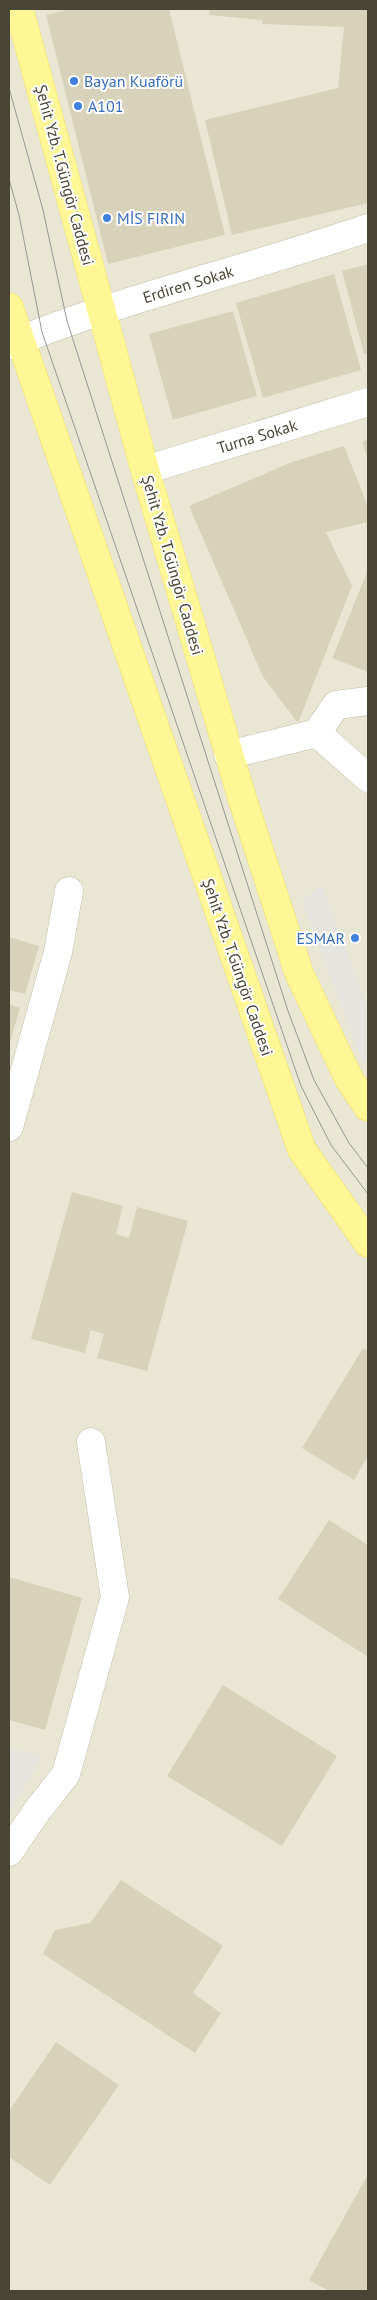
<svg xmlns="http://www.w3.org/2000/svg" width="377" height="2300" viewBox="0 0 377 2300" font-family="'PT Sans',sans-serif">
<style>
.residential{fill:#e9e7d4}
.parking{fill:#e6e4df}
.building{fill:#d8d2bb}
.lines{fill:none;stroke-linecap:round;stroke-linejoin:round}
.minor-casing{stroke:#c1bea8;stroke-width:29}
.primary-casing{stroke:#f0e15a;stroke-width:29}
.minor{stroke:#fff;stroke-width:28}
.primary{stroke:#fff696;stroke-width:28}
.tram{stroke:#979797;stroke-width:1}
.shop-dot{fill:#3f7fe0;stroke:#fff;stroke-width:2}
.labels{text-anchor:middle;stroke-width:4;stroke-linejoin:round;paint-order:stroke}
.shop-label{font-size:16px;fill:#366cbe;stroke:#fff;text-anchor:start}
.street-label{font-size:16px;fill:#494535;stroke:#fff}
</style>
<rect width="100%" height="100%" fill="#f5f4e7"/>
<path class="residential" d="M 9,9 L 368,9 L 368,2291 L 9,2291 Z"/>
<path class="parking" d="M 322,885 L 368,1009 L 368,1059 L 363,1064 L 302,901 Z
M 9,1748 L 42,1756 L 9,1815 Z"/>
<path class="building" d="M 70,9 L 169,9 L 225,235 L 108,264 L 46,15 Z
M 210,9 L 368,9 L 368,203 L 232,235 L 205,120 L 338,88 L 344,27 L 262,24 L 262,20 L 209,15 Z
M 368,264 L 368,353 L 364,354 L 342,271 Z
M 334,274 L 361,370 L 263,398 L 236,303 Z
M 233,311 L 257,396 L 173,420 L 149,334 Z
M 368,439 L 368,460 L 362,442 Z
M 344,446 L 368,507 L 368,522 L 326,532 L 352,586 L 298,723 L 263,677 L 189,506 L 292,462 Z
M 368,570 L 368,672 L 332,658 Z
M 9,937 L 39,946 L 25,994 L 9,990 Z
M 9,1004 L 20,1008 L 9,1046 Z
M 72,1192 L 123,1206 L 116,1234 L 129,1238 L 137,1207 L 188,1221 L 147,1371 L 97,1358 L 104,1334 L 91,1330 L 85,1353 L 31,1339 Z
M 363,1348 L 368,1351 L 368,1456 L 354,1480 L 302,1448 Z
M 329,1520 L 368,1545 L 368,1657 L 278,1599 Z
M 9,1577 L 82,1598 L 45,1730 L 9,1720 Z
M 223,1685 L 337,1756 L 282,1846 L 167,1776 Z
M 121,1880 L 223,1946 L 193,1993 L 221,2013 L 195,2053 L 43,1954 L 55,1930 L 90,1923 Z
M 56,2042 L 119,2085 L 50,2185 L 9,2157 L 9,2111 Z
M 368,2174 L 368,2291 L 329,2291 L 309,2280 Z"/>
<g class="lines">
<g class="minor-casing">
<path id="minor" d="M 9,345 C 72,318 138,299 204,279 C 259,263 314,246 368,228
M 145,470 L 368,402
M 317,733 L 368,778
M 317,733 L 336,705 L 368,701
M 228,755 L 317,733
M 9,1127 L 58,952 L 69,891
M 9,1852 L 37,1811 L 66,1774 L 115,1597 L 91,1442"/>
</g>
<g class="primary-casing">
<path id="primary" d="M 19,9 L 145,470 L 243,801 L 299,973 L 349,1079 L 368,1107
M 9,307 L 302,1150 L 368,1243"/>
</g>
<use href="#minor" class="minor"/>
<use href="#primary" class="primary"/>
<path class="tram" d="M 9,88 L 43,210 L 67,321 L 288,1011 L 314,1080 L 349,1143 L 368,1168
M 9,179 L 19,215 L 42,332 L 301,1086 L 331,1145 L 368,1194"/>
</g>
<g class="shop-dot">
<circle cx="74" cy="81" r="5"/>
<circle cx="78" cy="106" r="5"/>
<circle cx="107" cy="218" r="5"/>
<circle cx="355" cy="938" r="5"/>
</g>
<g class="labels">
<g class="shop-label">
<text x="84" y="87">Bayan Kuaförü</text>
<text x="88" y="112">A101</text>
<text x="117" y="224">MİS FIRIN</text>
<text x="345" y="944" text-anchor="end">ESMAR</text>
</g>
<g class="street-label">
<text transform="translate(65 175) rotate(75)" y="6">Şehit Yzb. T.Güngör Caddesi</text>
<text transform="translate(188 284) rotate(-17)" y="6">Erdiren Sokak</text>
<text transform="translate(257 436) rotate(-17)" y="6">Turna Sokak</text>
<text transform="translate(173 565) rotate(74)" y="6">Şehit Yzb. T.Güngör Caddesi</text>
<text transform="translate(238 967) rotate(71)" y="6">Şehit Yzb. T.Güngör Caddesi</text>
</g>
</g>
<rect width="377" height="2300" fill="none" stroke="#494535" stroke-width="20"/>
</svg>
